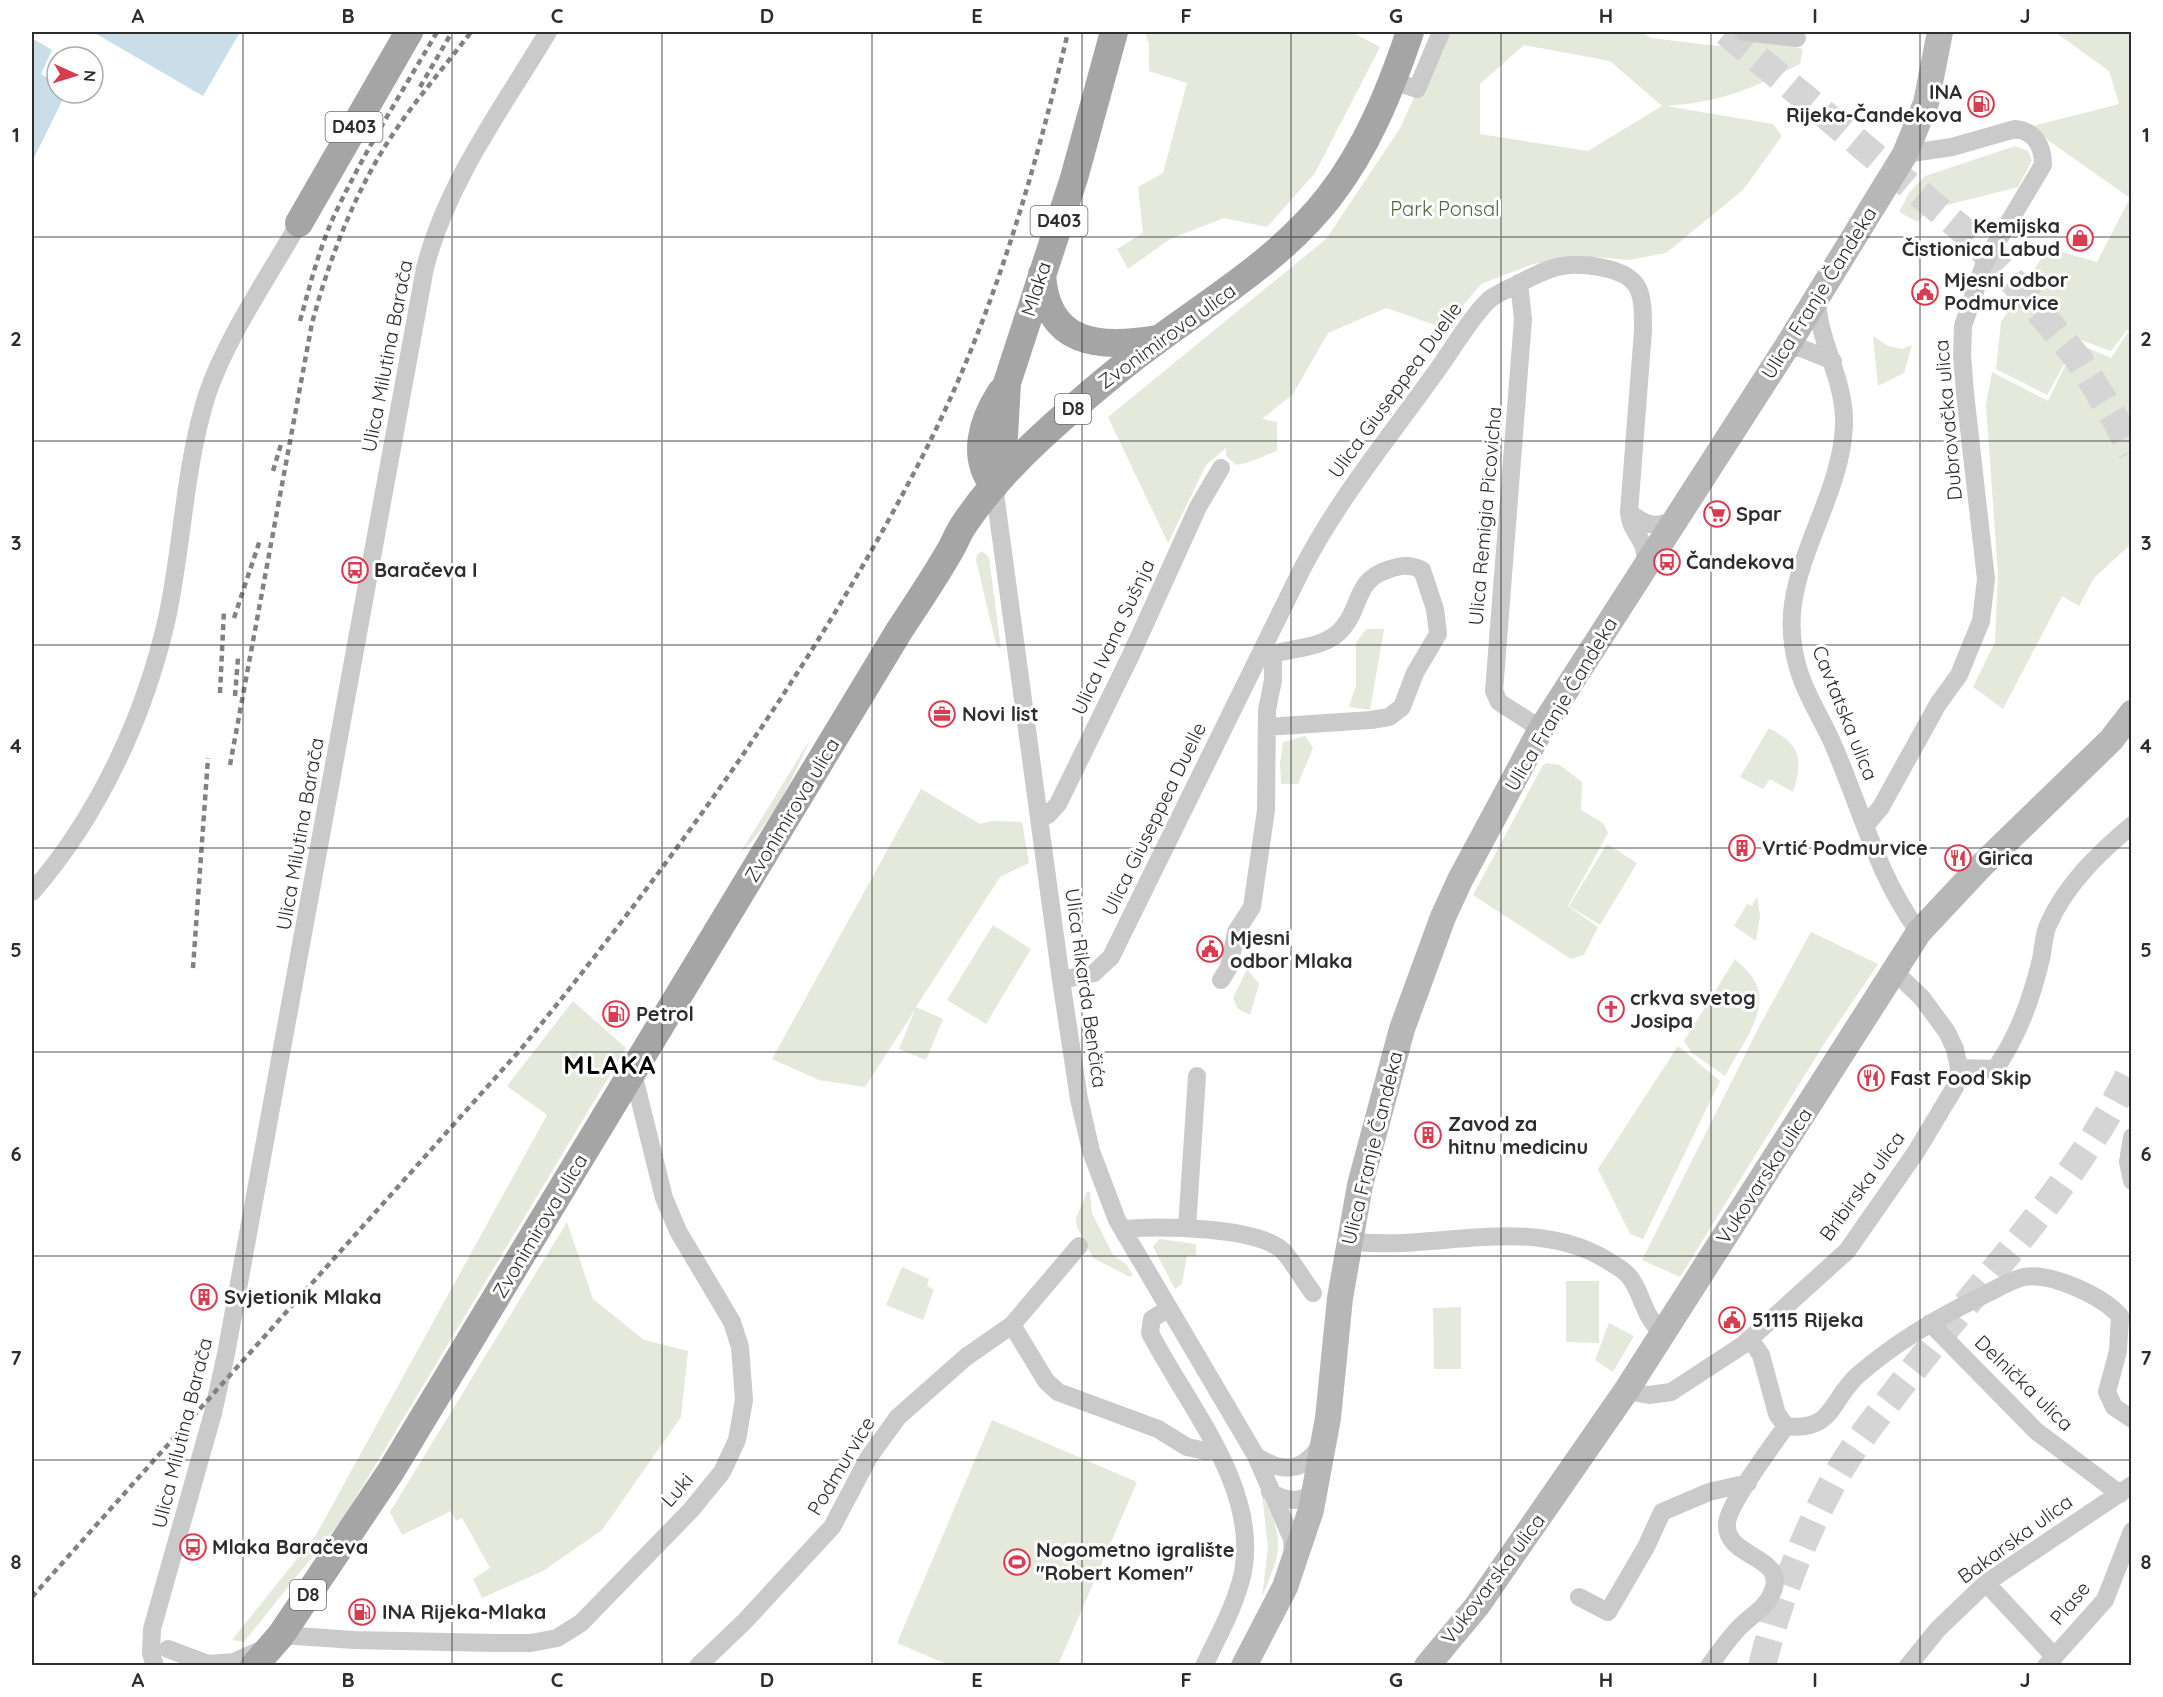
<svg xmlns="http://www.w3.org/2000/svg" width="2163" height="1697" viewBox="0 0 2163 1697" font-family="Quicksand,sans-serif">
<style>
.green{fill:#e4e9db;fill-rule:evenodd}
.water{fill:#c9dee8}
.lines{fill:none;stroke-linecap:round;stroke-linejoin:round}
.primary-tunnel{stroke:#d5d5d5;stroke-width:28;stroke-dasharray:28 14;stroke-linecap:butt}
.street{stroke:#cacaca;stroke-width:18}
.secondary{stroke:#b7b7b7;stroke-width:26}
.primary{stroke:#a5a5a5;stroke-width:28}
.rail{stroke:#828282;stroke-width:4.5;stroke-dasharray:6 4.5;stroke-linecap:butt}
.grid{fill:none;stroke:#2d2d2d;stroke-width:1.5;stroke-opacity:0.55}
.labels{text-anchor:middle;stroke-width:6;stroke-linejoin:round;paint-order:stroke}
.shield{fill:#fff;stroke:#6c6c6c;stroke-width:1.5}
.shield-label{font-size:18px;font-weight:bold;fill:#2d2d2d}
.poi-label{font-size:20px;font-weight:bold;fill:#2d2d2d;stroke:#fff;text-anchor:start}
.park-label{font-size:20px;fill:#52653e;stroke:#fff}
.street-label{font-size:20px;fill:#2d2d2d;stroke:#fff}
.district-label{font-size:26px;font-weight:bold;letter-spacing:1.5px;fill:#000;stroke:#fff}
.neatline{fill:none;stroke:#2d2d2d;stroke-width:2}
.grid-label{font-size:20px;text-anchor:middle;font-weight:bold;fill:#2d2d2d}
</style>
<rect width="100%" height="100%" fill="#fff"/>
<path class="green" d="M 1145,32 L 1352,32 L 1380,47 L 1315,173 L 1267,227 L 1224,218 L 1170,239 L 1128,269 L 1117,249 L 1143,233 L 1138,187 L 1163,173 L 1187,83 L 1149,71 L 1149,44 Z
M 1435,32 L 1642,32 L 1651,38 L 1718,46 L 1756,38 L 1803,49 L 1800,64 C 1752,89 1721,102 1666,106 L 1773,124 L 1782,136 L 1743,190 L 1666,253 L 1629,260 L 1595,257 L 1533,264 L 1481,284 L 1444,328 L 1386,308 L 1328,333 L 1293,394 L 1262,419 L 1277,422 L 1277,451 C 1262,456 1252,463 1236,465 L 1226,456 L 1226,448 L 1206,465 L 1168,543 L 1108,417 L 1326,239 L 1399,130 L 1413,100 ZM 1524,45 L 1610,61 L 1662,106 L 1588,151 L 1480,134 L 1480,84 Z
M 2055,32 L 2131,32 L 2131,332 L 2127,330 L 2111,351 L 2078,339 L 2047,395 L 1996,369 L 2001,322 L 2048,248 L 2097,262 L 2130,198 L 2049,141 L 2033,126 L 2119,104 L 2109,71 Z
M 2015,146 L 2028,151 L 2032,160 L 2018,187 L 1927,210 L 1918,222 L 1899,212 L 1909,193 L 1925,176 Z
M 2128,332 L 2132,334 L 2131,544 L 2094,578 L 2079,606 L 2062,596 L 2003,709 L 1973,687 L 1995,642 L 1998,574 L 1986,405 L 1992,372 L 2048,401 L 2076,343 L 2111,358 Z
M 1873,336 L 1888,346 L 1902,349 L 1912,345 L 1904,373 L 1878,386 Z
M 982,551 L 989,557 L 1001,649 L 996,644 L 976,560 L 977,555 Z
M 1366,629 L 1384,629 L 1370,710 L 1349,707 L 1356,685 L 1356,643 Z
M 1769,728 C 1800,745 1804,758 1793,792 L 1770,779 L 1763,789 L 1740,777 Z
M 1305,736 L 1313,748 L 1298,784 L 1281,784 L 1280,763 L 1283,742 Z
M 811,738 C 792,780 773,821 739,855 Z
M 1547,763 L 1560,765 L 1582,782 L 1581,810 L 1603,823 L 1608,833 L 1568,906 L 1598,927 L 1584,955 L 1571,959 L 1473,895 L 1543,765 Z
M 921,789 L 980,824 L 992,821 L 1022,822 L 1029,863 L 1000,877 L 916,1007 L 943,1019 L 926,1060 L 899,1049 L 915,1010 L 865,1087 L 819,1080 L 772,1059 Z
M 1607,844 L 1637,863 L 1600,925 L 1569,906 Z
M 1757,896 L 1760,916 L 1756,941 L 1734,926 L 1747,904 L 1752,906 Z
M 993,925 L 1031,949 L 986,1024 L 947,1000 Z
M 1811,932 L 1878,964 L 1824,1044 L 1680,1277 L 1642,1260 L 1760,1025 Z
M 1735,959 C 1744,968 1755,977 1758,989 C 1766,1017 1737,1052 1725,1076 L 1692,1053 L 1684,1041 Z
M 1247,969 L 1259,984 L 1250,1015 L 1238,1009 L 1233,998 Z
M 573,1001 L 626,1048 L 344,1517 L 244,1642 L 232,1640 L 316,1535 L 547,1115 L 507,1086 Z
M 1678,1046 L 1720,1081 L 1643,1239 L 1630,1234 L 1598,1169 Z
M 1087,1192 L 1090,1192 L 1092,1213 L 1113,1255 L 1126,1264 L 1133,1275 L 1130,1277 L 1093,1258 L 1077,1227 L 1076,1218 Z
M 567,1222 L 593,1299 L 644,1340 L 688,1351 L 681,1417 L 602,1530 L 543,1571 L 482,1598 L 473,1579 L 490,1568 L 462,1518 L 456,1521 L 451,1511 L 402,1535 L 390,1512 Z
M 1159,1239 L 1196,1244 L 1196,1256 L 1187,1255 L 1182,1284 L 1175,1289 L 1153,1247 Z
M 902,1267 L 929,1279 L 927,1286 L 934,1290 L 923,1320 L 886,1305 Z
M 1566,1281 L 1599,1281 L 1599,1343 L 1566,1342 Z
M 1461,1307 L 1461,1369 L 1434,1369 L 1433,1308 Z
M 1609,1323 L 1634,1336 L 1613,1372 L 1595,1360 Z
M 992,1420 L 1137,1482 L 1058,1665 L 949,1665 L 897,1643 Z
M 1262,1494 C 1285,1542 1282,1549 1262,1597 L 1268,1547 Z"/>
<path class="water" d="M 93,32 L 240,32 L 203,96 Z
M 32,38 L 52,50 L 41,74 L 57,83 L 57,93 L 66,93 L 32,162 Z"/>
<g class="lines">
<path class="primary-tunnel" d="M 1726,32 L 1964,231 L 2025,294 L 2079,360 L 2117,422 L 2132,452
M 1762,1666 C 1778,1601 1803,1538 1834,1480 C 1853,1446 1879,1414 1902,1384 C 1981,1281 2075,1187 2132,1069"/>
<path class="street" d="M 1743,32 L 1797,38
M 1394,81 L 1417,89 L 1441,32
M 1519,283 L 1523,319 L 1494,691 L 1499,702 L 1541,729
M 1817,297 C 1817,340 1846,380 1844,426 C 1841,489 1802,542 1793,604 C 1790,625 1792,647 1798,668 C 1805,694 1821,717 1832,742 C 1860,805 1877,876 1919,932
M 1786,348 L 1801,348 L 1833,361
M 994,486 L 1061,980 L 1079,1099 L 1091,1151 L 1117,1220 L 1256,1456 L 1292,1539 L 1293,1558
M 1629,512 C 1646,526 1657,529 1678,518
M 1267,727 L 1371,720 L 1389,717 L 1402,707 L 1415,673 L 1438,634 L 1435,609 L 1422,570 C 1408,564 1401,565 1387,570 C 1353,581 1362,611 1338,633 C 1321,648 1294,648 1273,654
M 1039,817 L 1048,815 L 1058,804 L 1130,657 L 1198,507 L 1221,468
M 1866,825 L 1881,807 L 1938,704 L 1959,675 L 1981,621 L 1986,579 L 1965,393 L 1962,355 L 1963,326 L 1985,262 L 2043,165 C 2043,146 2035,131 2015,129 L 1952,147 L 1905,154
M 32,892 C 98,817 145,716 167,618 C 183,544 184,468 207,395 C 226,338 269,276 299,223
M 1061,980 L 1094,973 L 1111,957 L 1301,571 C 1337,501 1387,440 1433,376 C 1449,355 1471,316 1490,299 C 1498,293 1508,289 1518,284 C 1550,267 1566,260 1604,268 C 1643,276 1643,294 1643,331 L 1629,512 C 1630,535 1649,537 1645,568
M 1221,980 L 1229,967 L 1236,932 L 1252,907 L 1266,810 L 1267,710 L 1273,680 L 1273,654 L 1263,649
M 1959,1068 L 1995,1069 C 2018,1037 2032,997 2041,959 C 2044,947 2043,934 2049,923 C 2067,883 2099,853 2132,825
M 2132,1137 L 2128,1162 L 2132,1181
M 1187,1228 L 1197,1076
M 1123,1229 C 1159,1226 1256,1226 1283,1251 C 1294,1263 1303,1280 1313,1293
M 1348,1241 C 1433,1253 1527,1213 1605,1259 C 1612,1264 1622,1268 1628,1275 C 1643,1292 1641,1313 1662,1333
M 1169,1308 L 1152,1319 L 1150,1333 C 1187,1405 1259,1487 1243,1572 C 1236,1605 1218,1636 1204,1666
M 1930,1323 L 2036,1431 L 2120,1494
M 1012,1325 L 1046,1381 L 1058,1392 L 1158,1429 L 1187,1447 L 1206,1451 L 1215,1449
M 1626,1391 L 1649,1395 L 1671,1392 L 1743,1345 L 1847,1251 L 1916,1152 L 1955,1087 L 1959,1068 L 1955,1049 L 1947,1032 L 1922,998 L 1894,971
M 1786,1426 C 1834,1432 1830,1400 1858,1375 C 1897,1341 1940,1316 1986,1294 C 1998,1288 2011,1280 2024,1277 C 2051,1272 2102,1296 2120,1316 L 2118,1351 L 2107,1392 L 2114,1407 L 2132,1419
M 1256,1456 C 1284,1474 1305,1472 1322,1442
M 1270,1492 C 1287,1502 1303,1504 1316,1489
M 1986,1583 L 2053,1655
M 1579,1597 L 1608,1612 L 1646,1547 L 1662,1512 L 1709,1492 L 1748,1483
M 281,1635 L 354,1640 L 495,1643 L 531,1643 L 557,1638 L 581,1623 L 691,1510 L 722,1472 L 737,1440 L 744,1400 L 740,1347 L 732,1322 L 678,1231 L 664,1198 L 633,1073
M 168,1649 L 208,1664 L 234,1662 L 263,1649
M 155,1666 L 151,1653 L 152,1629 L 213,1413 L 226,1354 L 425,268 C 447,182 503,107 548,32
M 698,1666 L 744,1622 L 832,1527 L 869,1457 L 898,1417 L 966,1357 L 1012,1325 L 1079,1246
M 1709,1666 C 1720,1652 1731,1634 1744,1623 C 1754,1614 1767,1606 1772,1593 C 1789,1555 1725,1559 1727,1524 C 1727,1505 1773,1445 1786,1426 L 1777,1414 L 1761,1355 L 1750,1339
M 1908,1666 L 1938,1629 L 1986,1583 L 2132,1485
M 2046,1666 L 2105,1600 L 2132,1531"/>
<path class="secondary" d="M 1244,1666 L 1285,1587 L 1311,1510 L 1328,1418 L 1340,1298 L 1360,1185 L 1402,1029 L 1443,917 L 1460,880 L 1541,729 L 1786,348 L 1905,154 L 1926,103 L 1940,32
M 1427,1666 L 1477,1606 L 1626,1391 L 1919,932 L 1979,868 L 2111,740 L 2132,713"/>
<path class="primary" d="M 299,223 L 409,32
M 1042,274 C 1046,345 1099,349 1157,339
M 994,486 L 1004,436 L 1007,383 L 1074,178 L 1114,32
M 994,486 C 971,457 982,421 1001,392
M 254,1666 L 281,1635 L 391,1471 L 899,631 C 916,605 933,580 948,554 C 954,545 957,535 963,526 C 984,494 1012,464 1040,438 C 1078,403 1117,369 1159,339 C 1219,295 1282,257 1329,197 C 1367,148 1390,91 1410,32"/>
<path class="rail" d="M 420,87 L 452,32
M 300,321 C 310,285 319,249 334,216 C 364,152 402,92 437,32
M 273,471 L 282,441
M 234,618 L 260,540
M 220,693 L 224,610
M 235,696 L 238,658
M 230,765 L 312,323 C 330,257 355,191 393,134 C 417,98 446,65 471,32
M 193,968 L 208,758
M 32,1597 L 521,1049 C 668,868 812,671 919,463 C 990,327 1033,180 1068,32"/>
</g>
<path class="grid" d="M 243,32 L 243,1666M 452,32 L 452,1666M 662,32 L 662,1666M 872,32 L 872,1666M 1082,32 L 1082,1666M 1291,32 L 1291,1666M 1501,32 L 1501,1666M 1711,32 L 1711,1666M 1920,32 L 1920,1666M 32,237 L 2132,237M 32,441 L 2132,441M 32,645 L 2132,645M 32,848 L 2132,848M 32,1052 L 2132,1052M 32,1256 L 2132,1256M 32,1460 L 2132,1460"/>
<defs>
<g id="fuel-ring" transform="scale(1.35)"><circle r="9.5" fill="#fff" stroke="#d73c50" stroke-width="1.5"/><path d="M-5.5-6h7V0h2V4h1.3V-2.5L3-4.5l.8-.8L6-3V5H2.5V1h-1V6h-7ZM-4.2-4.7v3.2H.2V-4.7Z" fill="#d73c50"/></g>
<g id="shop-ring" transform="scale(1.35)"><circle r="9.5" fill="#fff" stroke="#d73c50" stroke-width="1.5"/><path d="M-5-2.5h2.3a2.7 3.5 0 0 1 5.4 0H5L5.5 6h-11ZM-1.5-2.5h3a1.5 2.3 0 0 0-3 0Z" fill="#d73c50"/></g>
<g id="civic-ring" transform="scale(1.35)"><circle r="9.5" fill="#fff" stroke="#d73c50" stroke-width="1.5"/><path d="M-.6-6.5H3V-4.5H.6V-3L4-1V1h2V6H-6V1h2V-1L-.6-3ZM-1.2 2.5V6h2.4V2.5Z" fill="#d73c50"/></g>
<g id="supermarket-ring" transform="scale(1.35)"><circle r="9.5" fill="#fff" stroke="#d73c50" stroke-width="1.5"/><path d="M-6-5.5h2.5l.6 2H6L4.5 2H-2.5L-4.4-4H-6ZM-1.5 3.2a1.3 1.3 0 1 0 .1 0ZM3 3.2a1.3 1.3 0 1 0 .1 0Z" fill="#d73c50"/></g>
<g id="bus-ring" transform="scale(1.35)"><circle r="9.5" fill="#fff" stroke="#d73c50" stroke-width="1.5"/><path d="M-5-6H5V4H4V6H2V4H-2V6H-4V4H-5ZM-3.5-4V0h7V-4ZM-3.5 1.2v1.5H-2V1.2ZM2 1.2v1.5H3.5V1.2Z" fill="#d73c50"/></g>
<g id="office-ring" transform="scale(1.35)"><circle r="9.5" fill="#fff" stroke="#d73c50" stroke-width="1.5"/><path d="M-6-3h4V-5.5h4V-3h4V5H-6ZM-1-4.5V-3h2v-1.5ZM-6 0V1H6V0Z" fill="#d73c50"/></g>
<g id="building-ring" transform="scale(1.35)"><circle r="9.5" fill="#fff" stroke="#d73c50" stroke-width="1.5"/><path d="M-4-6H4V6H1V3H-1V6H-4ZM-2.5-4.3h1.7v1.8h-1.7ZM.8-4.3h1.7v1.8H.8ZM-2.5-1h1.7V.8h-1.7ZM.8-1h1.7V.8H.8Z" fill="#d73c50"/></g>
<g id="restaurant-ring" transform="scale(1.35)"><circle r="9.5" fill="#fff" stroke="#d73c50" stroke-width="1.5"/><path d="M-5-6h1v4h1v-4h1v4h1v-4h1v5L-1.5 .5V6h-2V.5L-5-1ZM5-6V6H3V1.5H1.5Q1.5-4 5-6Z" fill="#d73c50"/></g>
<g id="church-ring" transform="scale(1.35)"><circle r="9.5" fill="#fff" stroke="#d73c50" stroke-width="1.5"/><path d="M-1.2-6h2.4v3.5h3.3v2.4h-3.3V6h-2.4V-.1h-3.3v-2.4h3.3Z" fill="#d73c50"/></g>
<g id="stadium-ring" transform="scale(1.35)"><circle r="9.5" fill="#fff" stroke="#d73c50" stroke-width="1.5"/><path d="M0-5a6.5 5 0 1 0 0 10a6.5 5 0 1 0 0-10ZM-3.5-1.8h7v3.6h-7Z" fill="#d73c50"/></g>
</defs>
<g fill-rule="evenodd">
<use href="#fuel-ring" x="1981" y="104"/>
<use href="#shop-ring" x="2080" y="238"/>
<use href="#civic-ring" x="1925" y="292"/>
<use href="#supermarket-ring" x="1717" y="514"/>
<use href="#bus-ring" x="1667" y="562"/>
<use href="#bus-ring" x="355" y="570"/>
<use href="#office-ring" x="942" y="714"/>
<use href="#building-ring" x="1742" y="848"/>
<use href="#restaurant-ring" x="1958" y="858"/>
<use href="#civic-ring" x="1210" y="949"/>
<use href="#church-ring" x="1611" y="1009"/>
<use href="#fuel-ring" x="616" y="1014"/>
<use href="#restaurant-ring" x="1871" y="1078"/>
<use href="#building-ring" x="1428" y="1135"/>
<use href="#building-ring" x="204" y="1297"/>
<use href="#civic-ring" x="1732" y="1320"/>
<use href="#bus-ring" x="193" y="1547"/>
<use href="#stadium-ring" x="1017" y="1562"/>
<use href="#fuel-ring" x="362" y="1612"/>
</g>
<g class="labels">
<g class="shield">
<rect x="325.5" y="112" width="57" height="30" rx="4.5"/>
<rect x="1030.5" y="206" width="57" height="30" rx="4.5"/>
<rect x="1055" y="394" width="36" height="30" rx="4.5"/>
<rect x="290" y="1580" width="36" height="30" rx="4.5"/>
</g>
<g class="shield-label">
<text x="354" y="133">D403</text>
<text x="1059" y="227">D403</text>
<text x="1073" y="415">D8</text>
<text x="308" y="1601">D8</text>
</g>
<g class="poi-label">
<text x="1962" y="99" text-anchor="end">INA<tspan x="1962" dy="23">Rijeka-Čandekova</tspan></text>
<text x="2060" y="233" text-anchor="end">Kemijska<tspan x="2060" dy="23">Čistionica Labud</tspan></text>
<text x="1944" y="287">Mjesni odbor<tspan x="1944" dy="23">Podmurvice</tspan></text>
<text x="1736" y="521">Spar</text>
<text x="1686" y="569">Čandekova</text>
<text x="374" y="577">Baračeva I</text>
<text x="962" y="721">Novi list</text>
<text x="1762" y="855">Vrtić Podmurvice</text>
<text x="1978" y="865">Girica</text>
<text x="1230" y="945">Mjesni<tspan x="1230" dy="23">odbor Mlaka</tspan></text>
<text x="1630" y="1005">crkva svetog<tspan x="1630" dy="23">Josipa</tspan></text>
<text x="636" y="1021">Petrol</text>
<text x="1890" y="1085">Fast Food Skip</text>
<text x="1448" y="1131">Zavod za<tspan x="1448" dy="23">hitnu medicinu</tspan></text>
<text x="224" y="1304">Svjetionik Mlaka</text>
<text x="1752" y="1327">51115 Rijeka</text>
<text x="212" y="1554">Mlaka Baračeva</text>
<text x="1036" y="1557">Nogometno igralište<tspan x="1036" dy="23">"Robert Komen"</tspan></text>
<text x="382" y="1619">INA Rijeka-Mlaka</text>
</g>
<g class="park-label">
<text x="1445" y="216">Park Ponsal</text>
</g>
<g class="street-label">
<text transform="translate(1036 289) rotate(-72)" y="7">Mlaka</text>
<text transform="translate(1819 293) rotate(-58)" y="7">Ulica Franje Čandeka</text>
<text transform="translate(1167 336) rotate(-36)" y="7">Zvonimirova ulica</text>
<text transform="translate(387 356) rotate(-79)" y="7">Ulica Milutina Barača</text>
<text transform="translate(1395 390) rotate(-54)" y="7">Ulica Giuseppea Duelle</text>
<text transform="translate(1948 420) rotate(-95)" y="7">Dubrovačka ulica</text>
<text transform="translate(1485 516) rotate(-85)" y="7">Ulica Remigia Picovicha</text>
<text transform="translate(1113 637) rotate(-65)" y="7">Ulica Ivana Sušnja</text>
<text transform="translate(1561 704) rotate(-59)" y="7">Ulica Franje Čandeka</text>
<text transform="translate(1845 713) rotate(68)" y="7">Cavtatska ulica</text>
<text transform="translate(792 810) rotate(-59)" y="7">Zvonimirova ulica</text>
<text transform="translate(1154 819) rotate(-64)" y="7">Ulica Giuseppea Duelle</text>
<text transform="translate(300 834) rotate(-80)" y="7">Ulica Milutina Barača</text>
<text transform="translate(1086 988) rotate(82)" y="7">Ulica Rikarda Benčića</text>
<text transform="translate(1372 1148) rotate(-76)" y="7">Ulica Franje Čandeka</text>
<text transform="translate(1764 1176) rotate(-57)" y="7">Vukovarska ulica</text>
<text transform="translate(1862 1186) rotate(-54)" y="7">Bribirska ulica</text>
<text transform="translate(540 1226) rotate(-59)" y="7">Zvonimirova ulica</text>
<text transform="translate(2024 1383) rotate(44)" y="7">Delnička ulica</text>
<text transform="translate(182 1433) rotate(-76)" y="7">Ulica Milutina Barača</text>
<text transform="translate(841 1466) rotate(-59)" y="7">Podmurvice</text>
<text transform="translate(677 1490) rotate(-49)" y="7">Luki</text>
<text transform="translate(2015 1539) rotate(-36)" y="7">Bakarska ulica</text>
<text transform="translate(1493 1579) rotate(-53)" y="7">Vukovarska ulica</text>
<text transform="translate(2070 1603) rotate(-50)" y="7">Plase</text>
</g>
<g class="district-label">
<text x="610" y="1074">MLAKA</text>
</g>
</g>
<rect width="2163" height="1697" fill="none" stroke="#ffffff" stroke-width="66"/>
<g transform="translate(75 75) rotate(94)"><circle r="28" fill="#ffffff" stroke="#ababab" stroke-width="1.5"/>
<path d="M0-4.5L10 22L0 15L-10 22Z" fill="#d73c50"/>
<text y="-9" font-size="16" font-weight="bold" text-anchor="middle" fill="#2d2d2d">N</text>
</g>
<rect x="33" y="33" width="2097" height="1631" class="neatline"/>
<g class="grid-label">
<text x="138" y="23">A</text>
<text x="348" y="23">B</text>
<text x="557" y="23">C</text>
<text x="767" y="23">D</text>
<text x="977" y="23">E</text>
<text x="1186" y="23">F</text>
<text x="1396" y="23">G</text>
<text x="1606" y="23">H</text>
<text x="1815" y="23">I</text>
<text x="2025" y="23">J</text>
<text x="16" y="142">1</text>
<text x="2146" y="142">1</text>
<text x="16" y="346">2</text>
<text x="2146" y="346">2</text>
<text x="16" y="550">3</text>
<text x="2146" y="550">3</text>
<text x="16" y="753">4</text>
<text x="2146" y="753">4</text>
<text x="16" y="957">5</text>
<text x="2146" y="957">5</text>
<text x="16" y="1161">6</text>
<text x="2146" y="1161">6</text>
<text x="16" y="1365">7</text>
<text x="2146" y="1365">7</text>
<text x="16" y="1569">8</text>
<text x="2146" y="1569">8</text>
<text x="138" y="1687">A</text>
<text x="348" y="1687">B</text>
<text x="557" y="1687">C</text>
<text x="767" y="1687">D</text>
<text x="977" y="1687">E</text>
<text x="1186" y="1687">F</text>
<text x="1396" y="1687">G</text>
<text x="1606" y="1687">H</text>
<text x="1815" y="1687">I</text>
<text x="2025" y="1687">J</text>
</g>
</svg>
